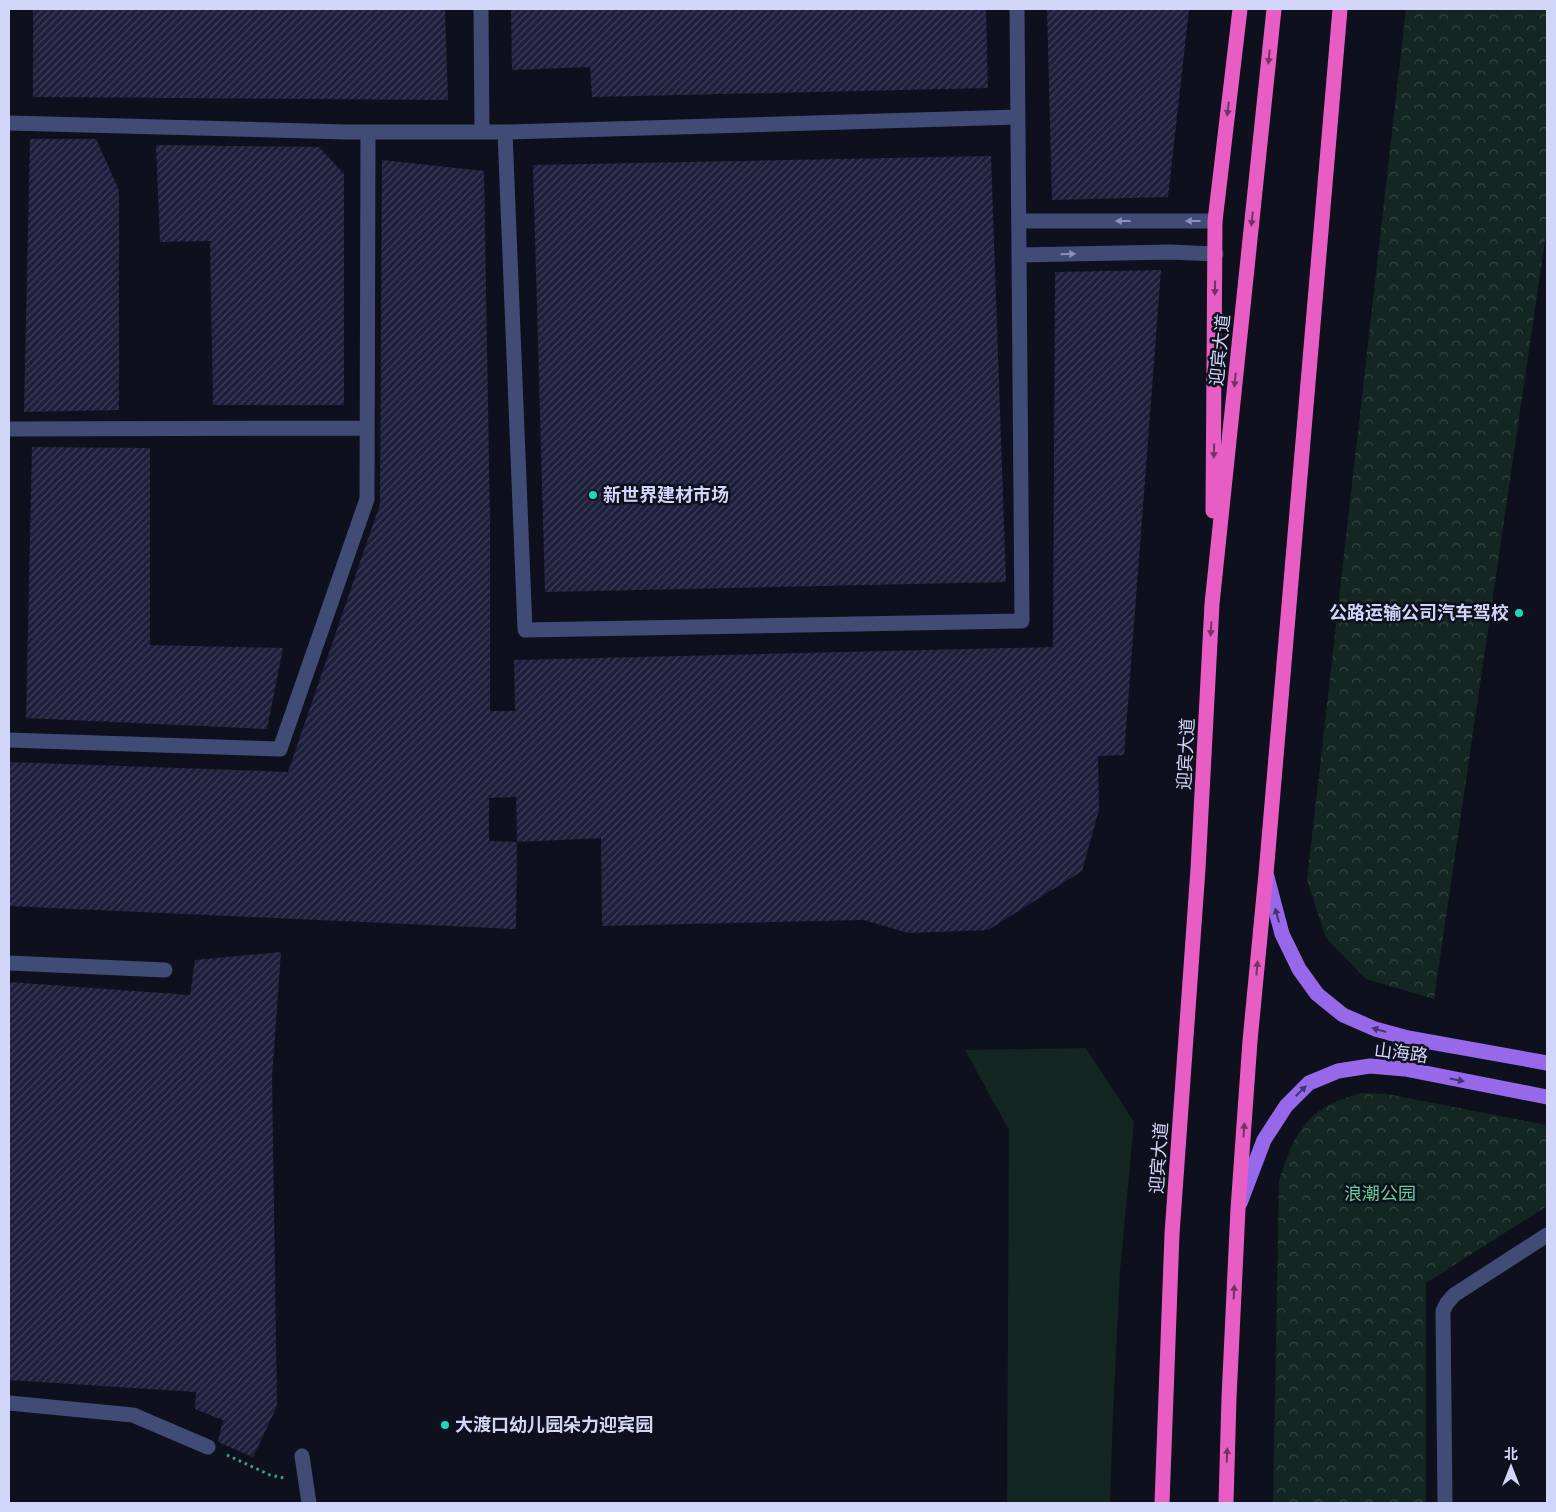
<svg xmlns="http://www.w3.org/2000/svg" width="1556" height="1512" viewBox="0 0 1556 1512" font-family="'Noto Sans','Noto Sans SC',sans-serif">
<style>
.grass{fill:#132621}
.forest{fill:url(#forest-crowns)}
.building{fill:url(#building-hatch);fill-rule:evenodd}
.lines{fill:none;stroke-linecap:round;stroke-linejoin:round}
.path{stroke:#3ea181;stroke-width:3;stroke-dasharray:2.5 4;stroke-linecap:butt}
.minor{stroke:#404c76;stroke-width:15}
.major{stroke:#9768ea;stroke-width:15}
.highway{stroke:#e85dc4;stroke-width:15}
.oneway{fill:#713368}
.oneway2{fill:#8992b8}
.oneway3{fill:#45336f}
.poi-dot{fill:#1ed8ba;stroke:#0f101d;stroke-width:2}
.labels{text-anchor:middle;stroke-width:5;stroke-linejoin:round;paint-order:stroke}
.street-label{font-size:18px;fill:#d2d7f9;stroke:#0f101d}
.poi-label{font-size:18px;font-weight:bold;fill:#d2d7f9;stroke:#0f101d;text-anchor:start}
.park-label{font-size:18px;fill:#68ce9a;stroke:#0f101d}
</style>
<defs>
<pattern id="forest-crowns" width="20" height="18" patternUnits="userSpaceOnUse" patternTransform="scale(1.25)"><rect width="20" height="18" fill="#132621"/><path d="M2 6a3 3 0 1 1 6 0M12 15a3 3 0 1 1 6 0" fill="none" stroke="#344542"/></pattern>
<pattern id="building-hatch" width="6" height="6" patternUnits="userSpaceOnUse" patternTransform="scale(1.25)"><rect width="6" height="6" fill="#1e1f3c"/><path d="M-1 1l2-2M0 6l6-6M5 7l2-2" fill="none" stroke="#3e3f59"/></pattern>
</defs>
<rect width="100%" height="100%" fill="#0f101d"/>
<path class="grass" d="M 1086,1048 L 1134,1122 L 1120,1271 L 1113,1412 L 1110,1503 L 1007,1503 L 1009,1130 L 965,1050 Z"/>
<path class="forest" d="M 1406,9 L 1547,9 L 1547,227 L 1434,999 L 1366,979 L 1326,938 L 1307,880 Z
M 1361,1093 L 1387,1094 L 1547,1125 L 1547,1206 L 1426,1283 L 1426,1503 L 1273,1503 L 1279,1182 C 1286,1158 1295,1131 1315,1114 C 1328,1103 1346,1098 1361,1093 Z"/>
<path class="building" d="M 33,9 L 445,9 L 448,100 L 33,97 Z
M 511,9 L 986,9 L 988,88 L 592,97 L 590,67 L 512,70 Z
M 1047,9 L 1189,9 L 1168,197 L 1052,200 Z
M 30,139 L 96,139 L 119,190 L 119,410 L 24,412 Z
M 156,145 L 319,147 L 344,174 L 344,405 L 213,405 L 210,241 L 160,242 Z
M 991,156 L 1006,582 L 545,592 L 533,165 Z
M 382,160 L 484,171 L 490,522 L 490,711 L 515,711 L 514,660 L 1053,647 L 1055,272 L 1161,270 L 1124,755 L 1098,756 L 1099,810 L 1082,871 L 988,930 L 908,933 L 864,920 L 602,926 L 601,838 L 517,842 L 516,929 L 9,906 L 9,762 L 288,772 L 380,504 ZM 516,797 L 517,842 L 489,841 L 489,798 Z
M 32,447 L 150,448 L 150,645 L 283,648 L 267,729 L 26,718 Z
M 281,952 L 272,1077 L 277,1406 L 253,1457 L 218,1442 L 223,1420 L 195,1409 L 196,1392 L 9,1380 L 9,982 L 190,995 L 195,960 Z"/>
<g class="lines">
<path class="path" d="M 227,1455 L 270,1475 L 284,1478"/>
<path class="minor" d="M 481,9 L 482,132
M 9,123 L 346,132 L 505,132 L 1018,117
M 505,132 L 525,630 L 1022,621 L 1017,9
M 1019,221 L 1215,221
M 1019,255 L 1170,252 L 1216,254
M 9,429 L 367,428
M 9,740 L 280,749 L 367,499 L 368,132
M 9,963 L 165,970
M 9,1403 L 133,1415 L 208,1447
M 302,1456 L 309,1503
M 1445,1503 L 1443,1311 L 1447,1303 L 1454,1295 L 1547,1235"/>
<path class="major" d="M 1267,877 L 1282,934 L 1299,969 L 1317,994 L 1343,1015 L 1375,1029 L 1408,1038 L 1547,1063
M 1240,1203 L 1264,1140 L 1286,1106 L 1309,1083 L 1338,1071 L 1370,1066 L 1405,1069 L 1547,1097"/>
<path class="highway" d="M 1213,511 L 1215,221 L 1240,9
M 1162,1503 L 1172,1234 L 1198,869 L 1212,604 L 1274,9
M 1226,1503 L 1229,1398 L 1238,1209 L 1250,1041 L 1266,874 L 1340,9"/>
</g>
<defs><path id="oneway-solid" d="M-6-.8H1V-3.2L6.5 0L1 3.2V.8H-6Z" transform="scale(1.25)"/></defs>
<g class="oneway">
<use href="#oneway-solid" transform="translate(1269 57) rotate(96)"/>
<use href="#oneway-solid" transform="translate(1228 109) rotate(97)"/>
<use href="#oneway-solid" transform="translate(1252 219) rotate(96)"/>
<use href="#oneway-solid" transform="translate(1215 288) rotate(91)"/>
<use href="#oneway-solid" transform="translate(1235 380) rotate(96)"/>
<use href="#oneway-solid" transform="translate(1214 451) rotate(91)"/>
<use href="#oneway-solid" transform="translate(1211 629) rotate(93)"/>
<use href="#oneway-solid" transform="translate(1257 968) rotate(-85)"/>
<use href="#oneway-solid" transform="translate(1244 1130) rotate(-86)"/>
<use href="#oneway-solid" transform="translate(1234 1292) rotate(-87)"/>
<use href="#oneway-solid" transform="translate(1227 1455) rotate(-88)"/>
</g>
<g class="oneway2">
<use href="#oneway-solid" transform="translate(1123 221) rotate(180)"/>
<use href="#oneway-solid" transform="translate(1193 221) rotate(180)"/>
<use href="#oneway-solid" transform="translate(1068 254) rotate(-1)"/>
</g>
<g class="oneway3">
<use href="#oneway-solid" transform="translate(1277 915) rotate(-105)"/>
<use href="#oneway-solid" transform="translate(1379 1030) rotate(-164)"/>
<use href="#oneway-solid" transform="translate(1457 1080) rotate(11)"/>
<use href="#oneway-solid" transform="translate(1301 1091) rotate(-45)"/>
</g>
<g class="poi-dot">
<circle cx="593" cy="495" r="5"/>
<circle cx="1519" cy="613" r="5"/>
<circle cx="445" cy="1425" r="5"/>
</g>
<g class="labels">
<g class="street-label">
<text transform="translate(1220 350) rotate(-84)" y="6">迎宾大道</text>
<text transform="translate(1186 754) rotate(-87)" y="6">迎宾大道</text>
<text transform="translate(1401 1053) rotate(7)" y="6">山海路</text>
<text transform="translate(1159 1158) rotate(-86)" y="6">迎宾大道</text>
</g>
<g class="poi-label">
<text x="603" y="501">新世界建材市场</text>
<text x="1509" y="619" text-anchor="end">公路运输公司汽车驾校</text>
<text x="455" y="1431">大渡口幼儿园朵力迎宾园</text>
</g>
<g class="park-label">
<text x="1380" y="1200">浪潮公园</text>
</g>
</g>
<rect width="1556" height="1512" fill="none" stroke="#d2d7f9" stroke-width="20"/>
<g transform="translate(1511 1467)" stroke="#0f101d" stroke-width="4" paint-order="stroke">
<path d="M0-4L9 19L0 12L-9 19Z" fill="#d2d7f9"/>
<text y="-8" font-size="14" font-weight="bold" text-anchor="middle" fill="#d2d7f9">北</text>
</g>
</svg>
